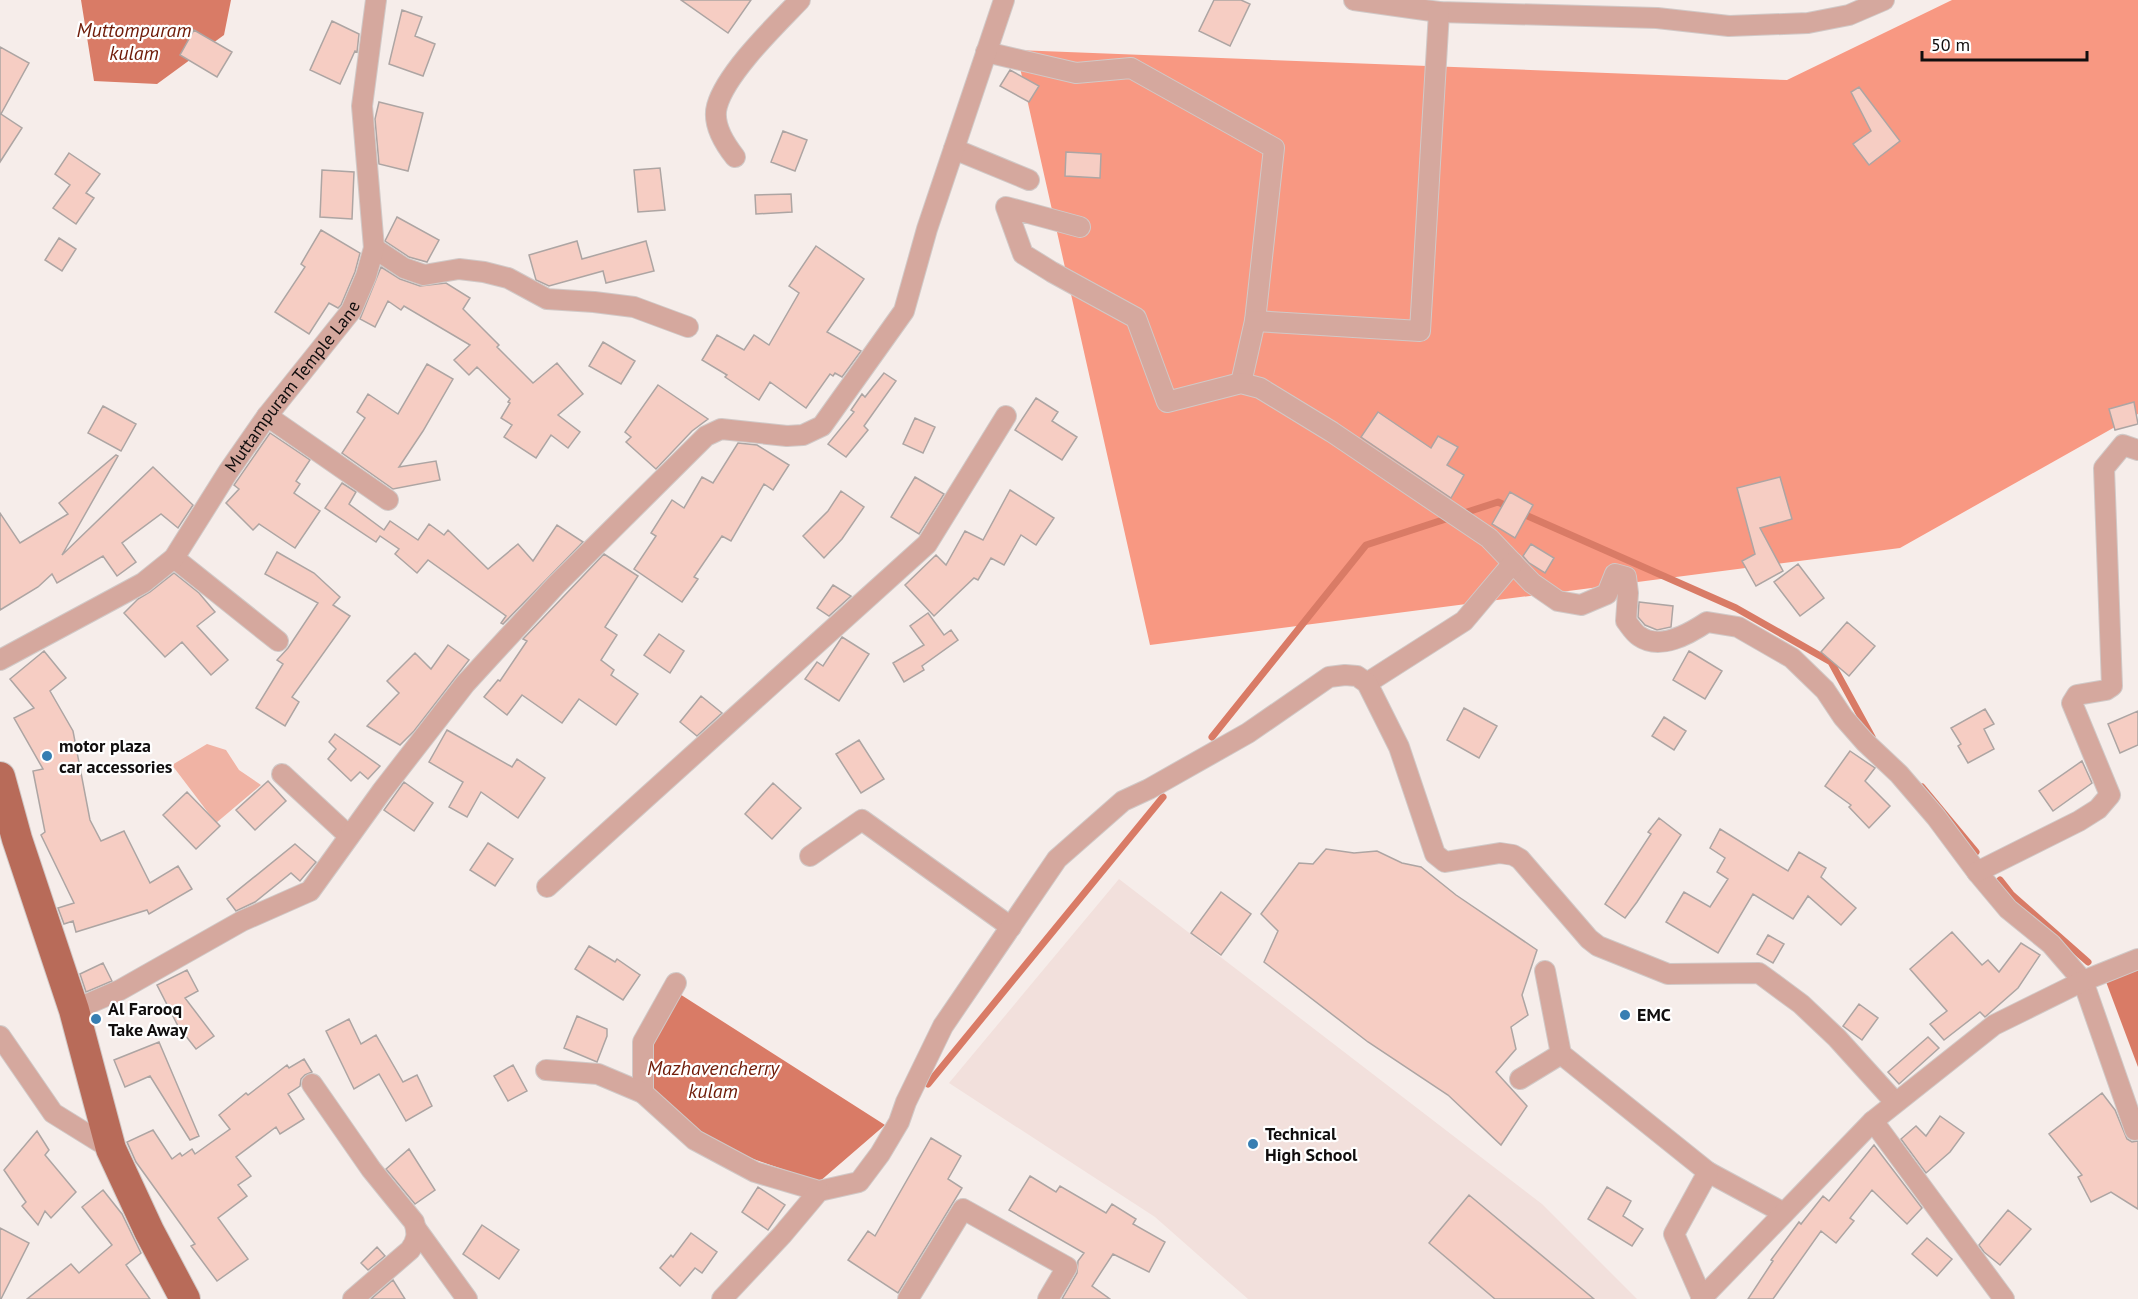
<svg xmlns="http://www.w3.org/2000/svg" width="2138" height="1299" viewBox="0 0 2138 1299" font-family="'PT Sans',sans-serif">
<style>
.built{fill:#f2e0dc}
.green{fill:#f0b3a4}
.forest{fill:#f89882}
.water{fill:#d97b66}
.lines{fill:none;stroke-linecap:round;stroke-linejoin:round}
.stream{stroke:#d97b66;stroke-width:7}
.building{fill:#f6cdc3;stroke:#ada5a3;stroke-width:1.5}
.minor-casing{stroke:#d1c9c7;stroke-width:22}
.primary-casing{stroke:#d1c9c7;stroke-width:32}
.minor{stroke:#d5a89e;stroke-width:20}
.primary{stroke:#b86b59;stroke-width:30}
.poi-dot{fill:#377eb2;stroke:#fff;stroke-width:2}
.labels{text-anchor:middle;stroke-width:4.5;stroke-linejoin:round;paint-order:stroke}
.street-label{font-size:18px;fill:#110e0e;stroke:#fff}
.poi-label{font-size:18px;font-weight:bold;fill:#110e0e;stroke:#fff;text-anchor:start}
.water-label{font-size:20px;font-style:italic;fill:#6f1b08;stroke:#fff}
</style>
<rect width="100%" height="100%" fill="#f6edea"/>
<path class="built" d="M 1119,879 L 1542,1204 L 1637,1299 L 1248,1299 L 1155,1217 L 949,1083 Z"/>
<path class="green" d="M 207,744 L 226,750 L 239,770 L 261,785 L 216,823 L 172,765 Z"/>
<path class="forest" d="M 1952,0 L 2138,0 L 2138,414 L 1900,548 L 1150,645 L 1016,50 L 1787,80 Z"/>
<path class="water" d="M 81,0 L 231,0 L 224,35 L 157,84 L 94,81 Z
M 2138,957 L 2138,1067 L 2105,979 Z
M 675,991 L 885,1125 L 819,1182 L 725,1149 L 678,1125 L 643,1077 L 636,1052 Z"/>
<g class="lines">
<path class="stream" d="M 1521,513 L 1736,608 L 1831,662 L 1872,737
M 1212,737 L 1366,545 L 1498,502 L 1511,508
M 1922,787 L 1976,852
M 2000,880 L 2011,894 L 2088,962
M 928,1084 L 1163,797"/>
</g>
<path class="building" d="M 681,0 L 751,0 L 728,33 Z
M 1214,0 L 1241,0 L 1250,4 L 1230,46 L 1199,31 Z
M 402,10 L 422,17 L 415,36 L 435,44 L 423,76 L 389,64 Z
M 332,21 L 359,34 L 357,52 L 355,51 L 340,84 L 310,70 Z
M 194,30 L 232,52 L 217,77 L 180,55 Z
M 0,47 L 29,63 L 1,114 L 22,128 L 0,162 Z
M 1010,70 L 1039,86 L 1029,102 L 1000,86 Z
M 1859,87 L 1900,141 L 1869,165 L 1853,144 L 1871,131 L 1851,92 Z
M 379,102 L 423,113 L 408,171 L 379,164 L 375,119 Z
M 783,131 L 807,140 L 795,171 L 771,162 Z
M 1066,152 L 1101,154 L 1100,178 L 1065,176 Z
M 69,153 L 100,174 L 86,193 L 94,198 L 76,224 L 53,208 L 70,185 L 55,174 Z
M 660,168 L 665,210 L 638,212 L 634,170 Z
M 322,170 L 354,172 L 352,219 L 320,217 Z
M 791,194 L 792,212 L 756,214 L 755,195 Z
M 397,217 L 439,240 L 427,262 L 409,257 L 385,241 Z
M 321,230 L 360,253 L 355,272 L 341,305 L 338,308 L 329,303 L 309,334 L 275,312 L 305,267 L 301,264 Z
M 59,238 L 76,249 L 62,271 L 45,260 Z
M 577,241 L 582,259 L 646,241 L 654,271 L 606,283 L 603,271 L 549,286 L 536,280 L 529,255 Z
M 816,246 L 864,279 L 827,332 L 861,351 L 842,377 L 835,373 L 833,376 L 830,374 L 806,408 L 770,382 L 759,400 L 725,377 L 727,375 L 702,360 L 717,335 L 744,350 L 754,335 L 769,345 L 799,293 L 789,286 Z
M 381,267 L 400,279 L 420,286 L 446,283 L 470,298 L 463,309 L 499,345 L 497,347 L 533,383 L 557,363 L 583,394 L 558,415 L 580,432 L 568,448 L 551,435 L 536,458 L 504,437 L 512,425 L 501,418 L 510,403 L 508,402 L 510,399 L 477,367 L 469,375 L 454,360 L 470,345 L 404,306 L 401,310 L 388,301 L 375,327 L 360,319 Z
M 603,342 L 635,361 L 621,384 L 589,366 Z
M 427,364 L 453,379 L 423,431 L 399,467 L 436,461 L 440,480 L 393,489 L 342,453 L 365,418 L 357,412 L 368,394 L 398,414 Z
M 884,373 L 896,381 L 864,426 L 868,430 L 846,457 L 828,444 L 854,412 L 851,410 L 862,394 L 865,397 Z
M 658,385 L 708,419 L 692,431 L 656,469 L 626,442 L 631,437 L 625,432 Z
M 1036,398 L 1058,412 L 1052,421 L 1077,437 L 1062,460 L 1015,430 Z
M 2134,402 L 2138,424 L 2115,430 L 2109,409 Z
M 103,406 L 136,424 L 121,451 L 88,433 Z
M 1378,412 L 1431,448 L 1438,436 L 1458,447 L 1447,465 L 1464,475 L 1451,498 L 1361,437 Z
M 915,418 L 935,427 L 923,453 L 903,444 Z
M 270,433 L 310,460 L 296,481 L 300,484 L 294,493 L 320,511 L 295,548 L 259,524 L 253,530 L 226,503 L 239,489 L 234,485 Z
M 738,443 L 757,445 L 789,465 L 773,490 L 764,484 L 731,541 L 722,536 L 694,577 L 698,579 L 682,602 L 634,569 L 656,536 L 651,533 L 672,500 L 684,508 L 702,477 L 713,483 Z
M 116,455 L 118,456 L 62,555 L 153,467 L 193,505 L 178,528 L 161,514 L 122,543 L 136,562 L 117,576 L 103,556 L 57,583 L 52,574 L 38,587 L 0,610 L 0,513 L 20,543 L 68,514 L 59,503 Z
M 915,477 L 944,494 L 919,534 L 891,517 Z
M 1780,477 L 1792,519 L 1760,528 L 1783,571 L 1756,586 L 1742,561 L 1755,554 L 1737,488 Z
M 342,483 L 356,492 L 349,504 L 384,530 L 390,521 L 418,540 L 429,524 L 444,535 L 448,530 L 488,569 L 518,544 L 533,561 L 557,525 L 583,542 L 503,624 L 501,623 L 506,616 L 428,560 L 417,573 L 395,554 L 399,549 L 380,536 L 376,542 L 325,508 Z
M 1010,490 L 1054,518 L 1036,545 L 1021,535 L 1004,565 L 991,558 L 978,580 L 974,578 L 934,616 L 905,585 L 936,555 L 946,565 L 965,531 L 983,540 Z
M 841,491 L 864,507 L 842,539 L 824,558 L 803,536 L 828,511 Z
M 1510,492 L 1533,505 L 1515,538 L 1492,524 Z
M 1531,544 L 1554,558 L 1545,573 L 1529,563 L 1523,556 Z
M 277,552 L 314,573 L 340,597 L 333,605 L 350,616 L 292,697 L 299,702 L 285,726 L 256,708 L 283,664 L 277,660 L 288,648 L 318,603 L 265,574 Z
M 604,554 L 638,576 L 605,627 L 617,635 L 601,660 L 614,670 L 611,675 L 638,694 L 616,725 L 579,699 L 562,723 L 522,695 L 507,715 L 484,697 L 498,680 L 500,681 L 527,641 L 523,639 Z
M 1798,564 L 1824,598 L 1800,616 L 1774,582 Z
M 174,573 L 199,593 L 215,612 L 197,626 L 228,660 L 211,675 L 182,642 L 165,657 L 124,613 L 138,599 L 150,592 Z
M 833,585 L 851,596 L 829,616 L 817,608 Z
M 1639,602 L 1673,606 L 1671,627 L 1657,630 L 1645,625 L 1638,617 Z
M 928,613 L 944,635 L 951,630 L 958,640 L 922,666 L 924,670 L 904,682 L 893,663 L 924,645 L 910,626 Z
M 1847,622 L 1875,646 L 1849,676 L 1821,652 Z
M 659,634 L 684,651 L 670,673 L 644,655 Z
M 842,637 L 869,654 L 839,701 L 805,679 L 817,662 L 823,666 Z
M 448,645 L 469,660 L 414,731 L 400,745 L 367,726 L 399,693 L 387,681 L 415,653 L 431,669 Z
M 44,651 L 66,678 L 50,691 L 73,731 L 90,820 L 101,841 L 124,831 L 150,883 L 178,866 L 192,889 L 149,914 L 147,910 L 76,932 L 73,921 L 64,924 L 58,908 L 74,903 L 41,835 L 45,832 L 33,771 L 43,769 L 14,718 L 34,708 L 10,679 Z
M 1689,651 L 1722,671 L 1705,699 L 1673,680 Z
M 701,696 L 722,713 L 697,736 L 680,722 Z
M 1464,708 L 1497,726 L 1479,758 L 1447,740 Z
M 1985,709 L 1994,724 L 1984,729 L 1994,749 L 1968,763 L 1958,746 L 1961,744 L 1951,728 Z
M 2138,711 L 2138,745 L 2120,753 L 2108,724 Z
M 1664,717 L 1686,731 L 1674,750 L 1652,736 Z
M 447,730 L 512,767 L 517,759 L 545,778 L 518,818 L 481,792 L 467,817 L 449,807 L 463,782 L 429,762 Z
M 335,734 L 380,766 L 368,779 L 360,772 L 351,781 L 328,759 L 336,749 L 329,742 Z
M 859,740 L 884,779 L 861,793 L 836,754 Z
M 1850,751 L 1875,768 L 1865,781 L 1890,806 L 1869,828 L 1849,807 L 1851,805 L 1825,786 Z
M 2082,761 L 2092,783 L 2053,811 L 2039,791 Z
M 268,781 L 286,801 L 255,830 L 236,810 Z
M 404,782 L 433,803 L 414,831 L 384,810 Z
M 773,783 L 801,808 L 772,839 L 745,814 Z
M 187,792 L 220,826 L 196,849 L 163,815 Z
M 1659,818 L 1681,835 L 1637,902 L 1625,918 L 1605,904 L 1651,834 L 1648,832 Z
M 1720,829 L 1788,871 L 1799,852 L 1826,868 L 1821,877 L 1856,908 L 1841,925 L 1808,896 L 1793,919 L 1753,894 L 1718,953 L 1666,922 L 1684,892 L 1710,907 L 1728,879 L 1717,872 L 1725,858 L 1710,848 Z
M 488,843 L 513,859 L 495,886 L 470,870 Z
M 295,844 L 316,862 L 300,881 L 291,873 L 255,902 L 236,911 L 227,899 Z
M 1326,849 L 1354,853 L 1377,851 L 1402,863 L 1421,867 L 1456,895 L 1537,950 L 1522,995 L 1528,1015 L 1511,1027 L 1516,1049 L 1496,1072 L 1527,1106 L 1501,1145 L 1448,1095 L 1368,1042 L 1264,962 L 1278,931 L 1261,914 L 1299,863 L 1313,864 Z
M 1221,892 L 1251,914 L 1221,955 L 1191,933 Z
M 1952,932 L 1982,965 L 1988,960 L 1999,972 L 2021,943 L 2040,955 L 2018,988 L 1985,1017 L 1980,1012 L 1944,1040 L 1930,1024 L 1947,1011 L 1910,969 Z
M 1768,935 L 1784,944 L 1773,963 L 1757,954 Z
M 589,946 L 615,962 L 617,959 L 640,975 L 623,1000 L 575,969 Z
M 103,963 L 112,981 L 86,992 L 80,974 Z
M 187,970 L 198,991 L 185,998 L 214,1036 L 196,1049 L 178,1026 L 157,985 Z
M 1859,1004 L 1878,1018 L 1862,1040 L 1843,1026 Z
M 577,1016 L 607,1029 L 607,1036 L 597,1062 L 564,1048 Z
M 349,1019 L 361,1044 L 376,1035 L 403,1082 L 417,1075 L 432,1106 L 406,1121 L 379,1074 L 354,1089 L 326,1031 Z
M 1928,1037 L 1939,1048 L 1899,1084 L 1888,1072 Z
M 159,1042 L 199,1136 L 190,1140 L 150,1076 L 125,1087 L 114,1060 Z
M 304,1059 L 312,1072 L 305,1075 L 301,1079 L 300,1086 L 288,1094 L 304,1119 L 280,1134 L 276,1127 L 236,1157 L 251,1176 L 238,1185 L 247,1196 L 218,1218 L 248,1259 L 217,1281 L 191,1246 L 195,1244 L 136,1162 L 127,1142 L 153,1130 L 172,1159 L 180,1153 L 182,1156 L 192,1149 L 195,1154 L 230,1129 L 219,1115 L 246,1093 L 248,1095 L 287,1065 L 289,1068 Z
M 513,1065 L 527,1091 L 508,1101 L 494,1076 Z
M 2102,1093 L 2115,1110 L 2127,1139 L 2132,1142 L 2138,1141 L 2138,1209 L 2111,1192 L 2091,1202 L 2078,1177 L 2082,1175 L 2049,1134 Z
M 1940,1116 L 1964,1133 L 1950,1152 L 1926,1173 L 1901,1139 L 1916,1126 L 1926,1136 Z
M 37,1131 L 49,1150 L 45,1155 L 76,1192 L 51,1218 L 45,1211 L 38,1225 L 22,1206 L 26,1202 L 4,1170 Z
M 931,1138 L 961,1156 L 948,1179 L 962,1188 L 898,1293 L 848,1260 L 868,1231 L 875,1236 Z
M 1874,1145 L 1922,1208 L 1907,1224 L 1872,1190 L 1850,1218 L 1854,1221 L 1836,1243 L 1821,1231 L 1773,1299 L 1748,1299 L 1773,1261 L 1771,1260 L 1799,1222 L 1801,1224 L 1823,1196 L 1829,1201 Z
M 409,1149 L 435,1190 L 415,1204 L 386,1169 Z
M 1030,1176 L 1056,1192 L 1060,1186 L 1106,1213 L 1112,1204 L 1136,1219 L 1133,1224 L 1165,1242 L 1149,1272 L 1113,1254 L 1092,1286 L 1110,1299 L 1062,1299 L 1077,1273 L 1078,1261 L 1084,1253 L 1009,1210 Z
M 758,1187 L 785,1205 L 768,1230 L 742,1212 Z
M 1607,1187 L 1631,1201 L 1623,1216 L 1643,1229 L 1632,1246 L 1588,1219 Z
M 103,1190 L 122,1214 L 141,1253 L 126,1265 L 150,1299 L 27,1299 L 71,1264 L 79,1273 L 112,1245 L 82,1207 Z
M 1469,1195 L 1570,1279 L 1594,1299 L 1495,1299 L 1429,1243 Z
M 2008,1210 L 2031,1229 L 2000,1265 L 1984,1252 L 1979,1245 Z
M 482,1225 L 519,1250 L 499,1279 L 463,1254 Z
M 0,1228 L 29,1243 L 1,1299 L 0,1299 Z
M 691,1233 L 717,1252 L 702,1273 L 695,1268 L 680,1286 L 660,1268 L 671,1255 L 673,1257 Z
M 1927,1238 L 1952,1259 L 1937,1276 L 1912,1254 Z
M 377,1247 L 385,1256 L 368,1270 L 361,1263 Z
M 393,1280 L 405,1299 L 371,1299 Z"/>
<g class="lines">
<g class="minor-casing">
<g id="minor">
<path d="M 1354,0 L 1439,12 L 1657,18 L 1729,26 L 1808,23 L 1849,15 L 1884,0"/>
<path d="M 986,52 L 1076,73 L 1131,68 L 1274,148 L 1255,321 L 1241,383"/>
<path d="M 954,149 L 1029,180"/>
<path d="M 735,157 C 724,143 712,124 717,106 C 726,73 776,25 800,0"/>
<path d="M 1080,227 L 1006,207 L 1023,254 L 1052,272 L 1136,318 L 1167,402 L 1241,383 L 1260,388 L 1332,432 L 1489,538 L 1532,583 L 1558,601 L 1581,605 L 1607,594 L 1615,574 L 1626,577 L 1628,593 L 1626,621 C 1630,626 1634,633 1639,636 C 1660,651 1689,634 1707,622 L 1738,627 L 1792,658 L 1825,690 L 1843,717 L 1865,742 L 1899,774 L 1936,817 L 1977,872 L 2008,909 L 2051,944 L 2083,981 L 2135,1130"/>
<path d="M 374,248 L 404,268 L 424,275 L 459,269 L 484,272 L 508,278 L 547,299 L 594,302 L 634,307 L 688,327"/>
<path d="M 1255,321 L 1420,331 L 1439,12"/>
<path d="M 267,416 L 388,500"/>
<path d="M 174,558 L 278,641"/>
<path id="s1" d="M 0,660 L 143,583 L 174,558 L 228,472 L 267,416 L 351,311 L 366,276 L 374,248 L 362,106 L 376,0"/>
<path d="M 1367,683 L 1464,621 L 1513,563"/>
<path d="M 282,774 L 349,836"/>
<path d="M 810,856 L 862,820 L 1011,927"/>
<path d="M 1977,872 L 2079,821 L 2098,809 L 2110,795 L 2072,703 L 2077,695 L 2106,690 L 2112,686 L 2104,468 L 2123,445 L 2138,450"/>
<path d="M 547,887 L 927,544 L 1006,416"/>
<path d="M 1545,971 L 1561,1054 L 1708,1172 L 1784,1213"/>
<path d="M 676,983 L 643,1042 L 643,1093 L 695,1140 L 755,1172 L 819,1191 L 859,1182 L 880,1154 L 899,1122 L 906,1102 L 943,1026 L 1057,859 L 1123,801 L 1149,789 L 1248,733 L 1329,677 L 1345,675 L 1357,676 L 1367,683 L 1399,747 L 1435,854 L 1445,862 L 1500,853 L 1513,855 L 1520,859 L 1589,939 L 1598,946 L 1668,974 L 1759,973 L 1801,1004 L 1837,1038 L 1895,1102"/>
<path d="M 74,1010 L 120,990 L 242,921 L 310,891 L 382,791 L 465,684 L 556,585 L 706,436 L 721,429 L 787,436 L 803,435 L 822,426 L 904,311 L 927,229 L 1004,0"/>
<path d="M 0,1036 L 53,1113 L 111,1149"/>
<path d="M 546,1070 L 598,1074 L 643,1093"/>
<path d="M 1520,1079 L 1561,1054"/>
<path d="M 312,1084 L 371,1169 L 414,1222 C 418,1233 417,1241 410,1250 L 353,1299"/>
<path d="M 1873,1121 L 2004,1299"/>
<path d="M 417,1230 L 467,1299"/>
<path d="M 1702,1298 L 1674,1234 L 1708,1172"/>
<path d="M 722,1299 L 782,1235 L 819,1191"/>
<path d="M 908,1299 L 963,1209 L 1067,1267 L 1048,1299"/>
<path d="M 1701,1299 L 1873,1121 L 1994,1025 L 2083,981 L 2138,959"/>
</g>
</g>
<g class="primary-casing">
<path id="primary" d="M 0,777 L 17,839 L 74,1010 L 111,1149 L 149,1231 L 185,1299"/>
</g>
<use href="#minor" class="minor"/>
<use href="#primary" class="primary"/>
</g>
<g class="poi-dot">
<circle cx="47" cy="756" r="6"/>
<circle cx="1625" cy="1015" r="6"/>
<circle cx="96" cy="1019" r="6"/>
<circle cx="1253" cy="1144" r="6"/>
</g>
<g class="labels">
<g class="street-label">
<text dy="6" stroke="none"><textPath href="#s1" startOffset="411">Muttampuram Temple Lane</textPath></text>
</g>
<g class="poi-label">
<text x="59" y="752">motor plaza<tspan x="59" dy="21">car accessories</tspan></text>
<text x="108" y="1015">Al Farooq<tspan x="108" dy="21">Take Away</tspan></text>
<text x="1637" y="1021">EMC</text>
<text x="1265" y="1140">Technical<tspan x="1265" dy="21">High School</tspan></text>
</g>
<g class="water-label">
<text x="134" y="37">Muttompuram<tspan x="134" dy="23">kulam</tspan></text>
<text x="713" y="1075">Mazhavencherry<tspan x="713" dy="23">kulam</tspan></text>
</g>
</g>
<path d="M1922 51v9h165v-9" fill="none" stroke="#110e0e" stroke-width="3"/>
<text x="1931" y="51" font-size="18" fill="#110e0e" stroke="#ffffff" stroke-width="4.5" paint-order="stroke">50 m</text>
</svg>
